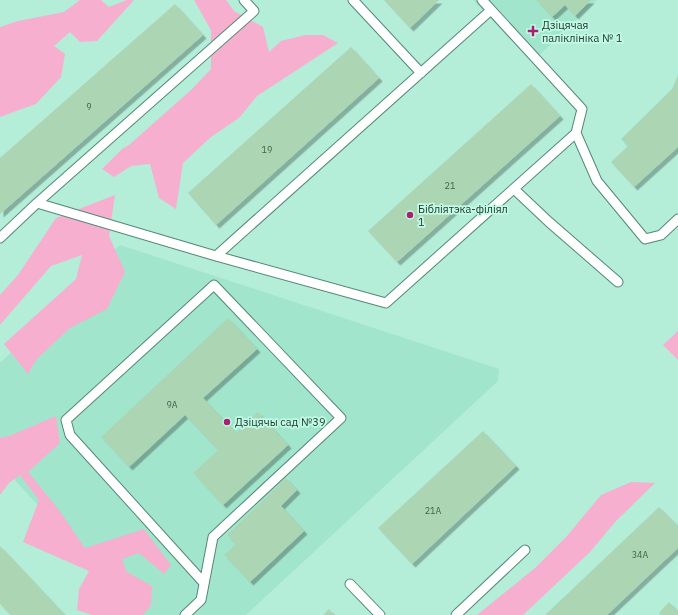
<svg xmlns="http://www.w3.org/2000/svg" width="678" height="615" viewBox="0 0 678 615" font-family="'IBM Plex Sans',sans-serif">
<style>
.built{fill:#a2e5cd}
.green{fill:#f6afcf}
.building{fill:#acd6b3;filter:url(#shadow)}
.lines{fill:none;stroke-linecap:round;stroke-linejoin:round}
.lane-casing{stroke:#538976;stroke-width:11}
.lane{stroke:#fff;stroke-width:9}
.poi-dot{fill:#a6226f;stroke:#c1fbe6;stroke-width:1.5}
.labels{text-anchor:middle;stroke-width:3.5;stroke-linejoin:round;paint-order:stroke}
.number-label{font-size:9px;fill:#456152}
.poi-label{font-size:11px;fill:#233a32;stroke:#c1fbe6;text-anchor:start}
</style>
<defs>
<filter id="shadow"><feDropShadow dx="3.5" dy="3.5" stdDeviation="0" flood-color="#0004"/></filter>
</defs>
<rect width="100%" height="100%" fill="#b4edd8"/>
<path class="built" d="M 473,0 L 597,0 L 532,62 Z
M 120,245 L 499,369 L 498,381 L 246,615 L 140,615 L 0,464 L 0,363 Z"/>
<path class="green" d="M 80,0 L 101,0 L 109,7 L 127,0 L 134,0 L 97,41 L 80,42 L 70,32 L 54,46 L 65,54 L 61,77 L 36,104 L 19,110 L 0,117 L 0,27 L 18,21 L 64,12 Z
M 194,0 L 226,0 L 234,11 L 263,27 L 269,52 L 281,41 L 305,35 L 323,35 L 338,43 L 257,96 L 239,118 L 211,137 L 183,163 L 176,209 L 159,198 L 150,164 L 131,166 L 114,177 L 102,169 L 122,149 L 129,145 L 191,90 L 211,69 L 211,30 Z
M 115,195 L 109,236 L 125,272 L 107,309 L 70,328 L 36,360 L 28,374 L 4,344 L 76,279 L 82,255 L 51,266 L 0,325 L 0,295 L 18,275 L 56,218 Z
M 678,331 L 678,360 L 663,345 Z
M 56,416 L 60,443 L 28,472 L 59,510 L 85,548 L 144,529 L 171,565 L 164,574 L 139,553 L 122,559 L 127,572 L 152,586 L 151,605 L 143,615 L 92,615 L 77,610 L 79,589 L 89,571 L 23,542 L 39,500 L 20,475 L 9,483 L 0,495 L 0,438 L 9,436 Z
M 631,482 L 655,483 L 615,522 L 590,552 L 523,615 L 477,615 L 535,568 L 567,536 L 601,495 Z"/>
<path class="building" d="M 384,0 L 439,0 L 410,28 Z
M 536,0 L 591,0 L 575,16 L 565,5 L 552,17 Z
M 175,4 L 203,35 L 0,214 L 0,158 Z
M 351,47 L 379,78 L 216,225 L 188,193 Z
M 678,75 L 678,147 L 634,187 L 611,162 L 628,146 L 621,139 L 672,89 Z
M 531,84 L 560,116 L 397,262 L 368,231 Z
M 228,318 L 257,349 L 203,398 L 236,433 L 258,412 L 288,445 L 223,505 L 193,473 L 218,450 L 185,415 L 129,467 L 101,437 Z
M 483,431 L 516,466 L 412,564 L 378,528 Z
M 286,478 L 297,490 L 281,506 L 304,531 L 250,582 L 224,555 L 236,544 L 227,535 Z
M 659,507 L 678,526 L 678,548 L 664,561 L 607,615 L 545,615 Z
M 0,546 L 65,615 L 11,615 L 0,604 Z
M 669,602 L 678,611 L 678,615 L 661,615 L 659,613 Z
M 329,609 L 334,615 L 323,615 Z"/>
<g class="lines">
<g class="lane-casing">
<path id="lane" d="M 353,0 L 421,73
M 576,133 L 597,181 L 645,239 L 661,235 L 678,219
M 514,189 L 549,222 L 618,282
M 37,203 L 216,256 L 386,303 L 576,133 L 582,109 L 482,0
M 0,238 L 37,203 L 254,11 L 244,0
M 216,256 L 491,10
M 350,584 L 380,615
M 185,615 L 201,600 L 213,537 L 341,418 L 214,285 L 66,420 L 70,435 L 204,583
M 456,615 L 525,550"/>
</g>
<use href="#lane" class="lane"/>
</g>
<g class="poi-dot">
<path d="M531 25h4v4h4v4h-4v4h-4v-4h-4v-4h4z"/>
<circle cx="410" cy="215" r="4"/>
<circle cx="227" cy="422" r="4"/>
</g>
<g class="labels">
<g class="number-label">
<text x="89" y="110">9</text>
<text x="267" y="153">19</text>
<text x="450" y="189">21</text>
<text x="172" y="408">9А</text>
<text x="433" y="514">21А</text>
<text x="640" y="558">34А</text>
</g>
<g class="poi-label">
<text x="542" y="29">Дзіцячая<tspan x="542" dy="13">паліклініка № 1</tspan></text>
<text x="418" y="213">Бібліятэка-філіял<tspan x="418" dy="13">1</tspan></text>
<text x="235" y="426">Дзіцячы сад №39</text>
</g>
</g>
</svg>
